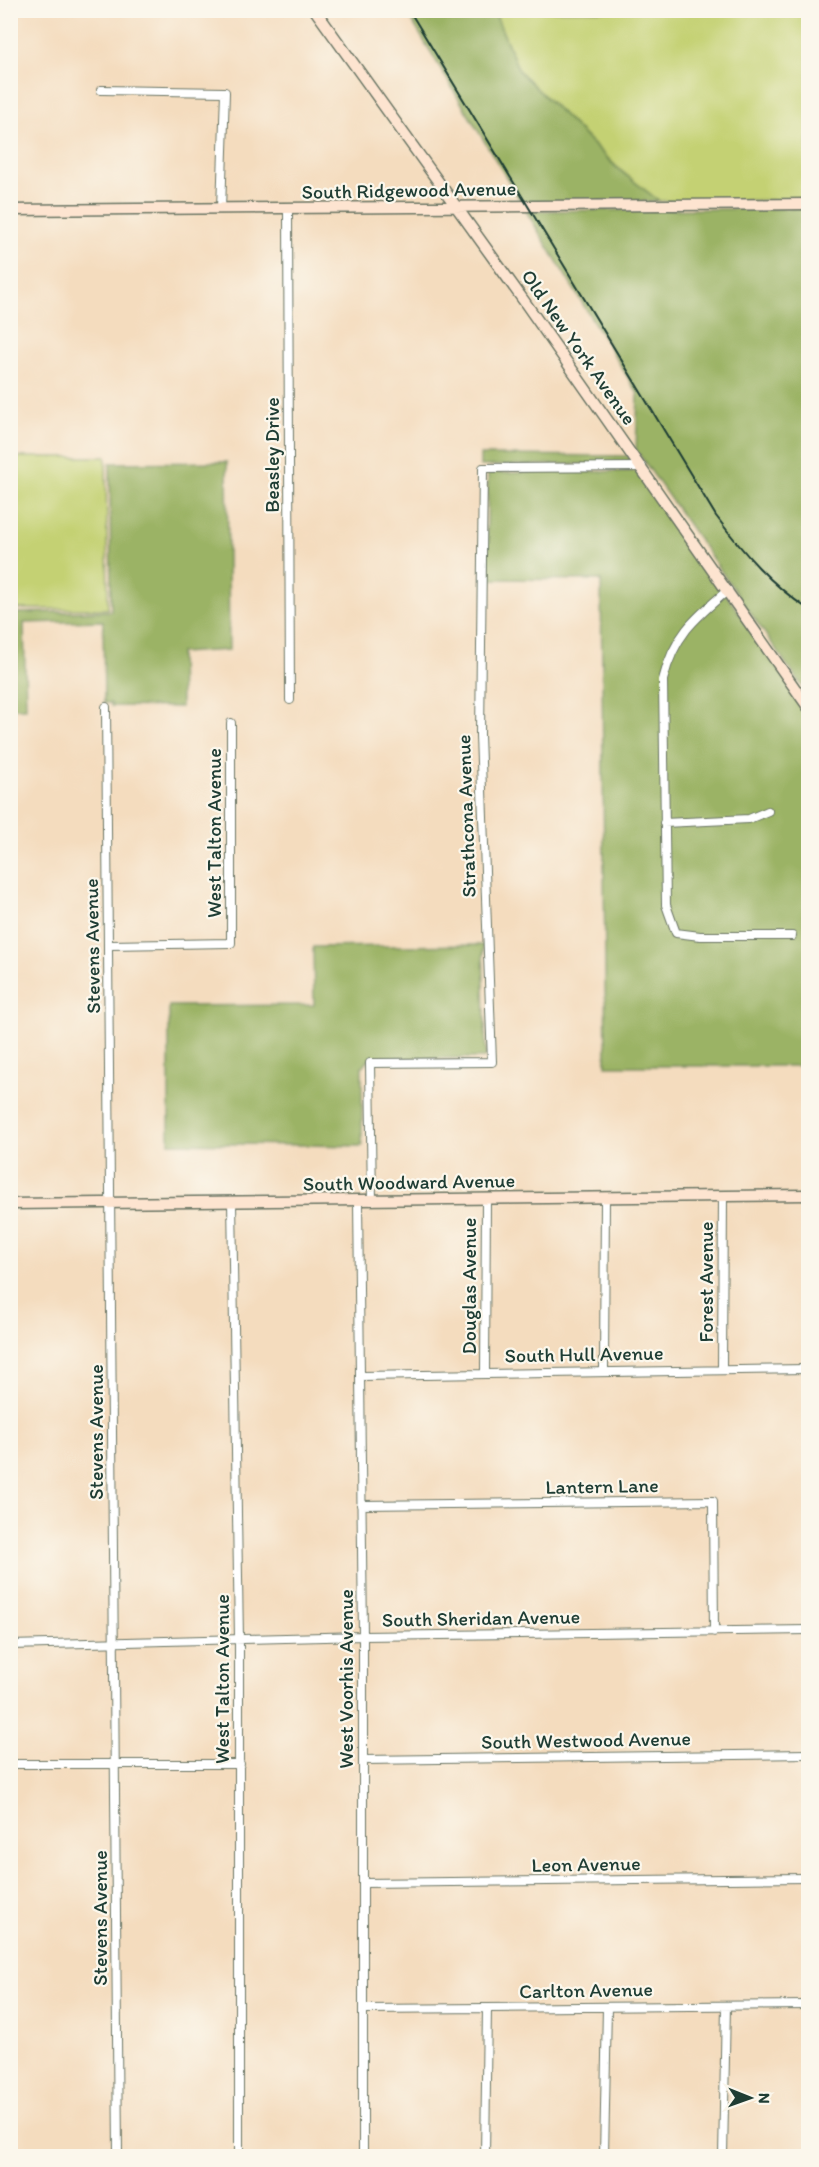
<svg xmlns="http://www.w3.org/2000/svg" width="819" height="2167" viewBox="0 0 819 2167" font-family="Itim,sans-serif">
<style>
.green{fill:#c4d173;stroke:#728754;stroke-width:1.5}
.forest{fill:#9bb365;stroke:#5d784c;stroke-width:1.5}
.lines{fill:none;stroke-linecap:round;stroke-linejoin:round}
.street-casing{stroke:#6a7564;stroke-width:10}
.secondary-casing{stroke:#6a7564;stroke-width:13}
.street{stroke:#fff;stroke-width:8}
.secondary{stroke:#fde4d0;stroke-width:10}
.rail{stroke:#1f3d34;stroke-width:2}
.labels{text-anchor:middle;stroke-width:4.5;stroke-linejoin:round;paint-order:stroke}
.street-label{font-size:20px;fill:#1f3d34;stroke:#fbf7ec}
</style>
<rect width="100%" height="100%" fill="#fbf7ec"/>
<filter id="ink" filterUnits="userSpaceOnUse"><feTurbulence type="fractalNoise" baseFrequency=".0167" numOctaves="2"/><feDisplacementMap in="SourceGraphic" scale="12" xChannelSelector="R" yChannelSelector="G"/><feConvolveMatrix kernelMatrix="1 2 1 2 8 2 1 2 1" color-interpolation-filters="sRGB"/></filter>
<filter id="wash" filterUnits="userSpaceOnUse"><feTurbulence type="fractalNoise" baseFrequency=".008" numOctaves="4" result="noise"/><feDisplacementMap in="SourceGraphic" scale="24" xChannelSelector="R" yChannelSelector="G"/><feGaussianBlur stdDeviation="1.35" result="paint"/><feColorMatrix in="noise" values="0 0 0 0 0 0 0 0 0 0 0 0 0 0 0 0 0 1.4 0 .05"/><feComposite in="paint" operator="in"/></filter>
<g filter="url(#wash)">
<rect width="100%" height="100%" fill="#f4dcbe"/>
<path class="green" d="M 494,11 L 808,11 L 808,200 L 659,201 L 619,169 L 519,71 Z
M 10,457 L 106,457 L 108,609 L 11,609 Z"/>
<path class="forest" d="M 406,11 L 494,11 L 519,71 L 618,169 L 659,201 L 521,202 Z
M 808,208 L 808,689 L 801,685 L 636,450 L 638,394 L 526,211 Z
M 480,455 L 628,456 L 633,463 L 480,466 Z
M 227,462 L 229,650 L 180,653 L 181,707 L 111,706 L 111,703 L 104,703 L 103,621 L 24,623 L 26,708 L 11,708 L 11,613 L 111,611 L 110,463 Z
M 639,471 L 794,691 L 808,717 L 808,1066 L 606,1066 L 601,580 L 486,579 L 488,473 Z
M 483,945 L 486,1058 L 370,1059 L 362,1066 L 362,1146 L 169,1143 L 169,1006 L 314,1005 L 313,947 Z"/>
</g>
<g filter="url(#ink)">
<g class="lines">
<g class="street-casing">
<path id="street" d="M 101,90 L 225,92 L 221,209
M 288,210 L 290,700
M 728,590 C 695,618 674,635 663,680 L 666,905 L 676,933 L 700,936 L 792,936
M 106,707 L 118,2156
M 664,823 L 749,819 L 768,811
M 109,945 L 231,943 L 231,723
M 232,1201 L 239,1639 L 239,2156
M 358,1201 L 363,1636 L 363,2156
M 372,1201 L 370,1063 L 492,1062 L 480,735 L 483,468 L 642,467
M 722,1369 L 723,1196
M 604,1370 L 605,1197
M 485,1373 L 486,1199
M 361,1376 L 808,1369
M 361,1505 L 713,1501 L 714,1632
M 10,1645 L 363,1636 L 808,1630
M 363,1760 L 808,1754
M 10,1764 L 240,1764
M 364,1883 L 808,1878
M 365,2009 L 808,2005
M 485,2156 L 487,2008
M 604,2156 L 607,2007
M 723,2156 L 726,2006"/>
</g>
<g class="secondary-casing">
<path id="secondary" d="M 315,10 L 524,301 L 808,707
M 10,210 L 808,204
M 10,1204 L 808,1195"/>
</g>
<use href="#street" class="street"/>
<use href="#secondary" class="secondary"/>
<path class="rail" d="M 409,10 L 716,516 C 743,552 771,585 808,609"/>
</g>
</g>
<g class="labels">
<g class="street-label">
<text transform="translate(409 190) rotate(-1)" y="7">South Ridgewood Avenue</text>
<text transform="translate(579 347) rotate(55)" y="7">Old New York Avenue</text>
<text transform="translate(272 455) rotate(-90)" y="7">Beasley Drive</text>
<text transform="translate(466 816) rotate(-92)" y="7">Strathcona Avenue</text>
<text transform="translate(214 833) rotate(-90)" y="7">West Talton Avenue</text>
<text transform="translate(92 946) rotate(-91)" y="7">Stevens Avenue</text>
<text transform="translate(409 1182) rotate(-1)" y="7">South Woodward Avenue</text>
<text transform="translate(706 1282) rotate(-90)" y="7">Forest Avenue</text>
<text transform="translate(469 1286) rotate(-90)" y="7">Douglas Avenue</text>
<text transform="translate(584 1354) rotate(-1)" y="7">South Hull Avenue</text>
<text transform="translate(96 1432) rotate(-90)" y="7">Stevens Avenue</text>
<text transform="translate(602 1486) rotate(-1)" y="7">Lantern Lane</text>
<text transform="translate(481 1618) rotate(-1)" y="7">South Sheridan Avenue</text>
<text transform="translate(222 1679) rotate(-90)" y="7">West Talton Avenue</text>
<text transform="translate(346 1679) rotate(-90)" y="7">West Voorhis Avenue</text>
<text transform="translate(586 1740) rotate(-1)" y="7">South Westwood Avenue</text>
<text transform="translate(586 1864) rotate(-1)" y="7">Leon Avenue</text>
<text transform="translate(100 1918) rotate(-90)" y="7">Stevens Avenue</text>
<text transform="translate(586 1990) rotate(-1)" y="7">Carlton Avenue</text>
</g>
</g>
<rect width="819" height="2167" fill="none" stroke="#fbf7ec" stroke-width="36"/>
<g transform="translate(750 2098) rotate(91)" stroke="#fbf7ec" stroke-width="4.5" paint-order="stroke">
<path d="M0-4.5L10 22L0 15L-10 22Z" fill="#1f3d34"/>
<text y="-9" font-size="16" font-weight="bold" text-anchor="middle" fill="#1f3d34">N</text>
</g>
</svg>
